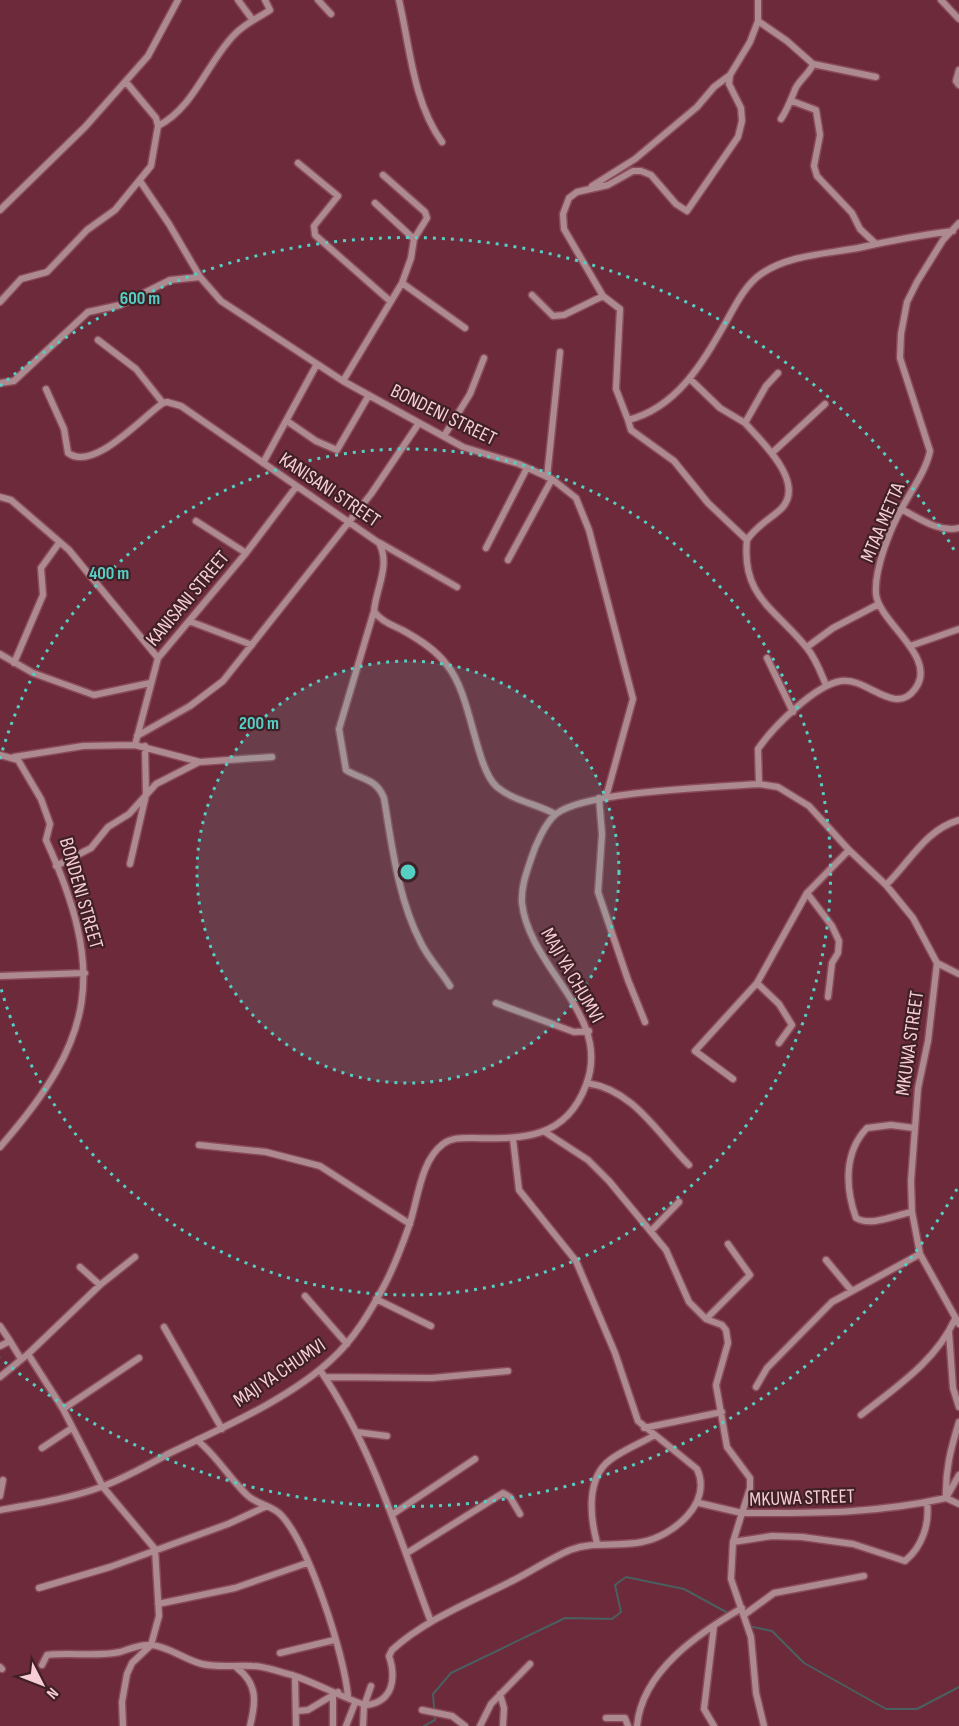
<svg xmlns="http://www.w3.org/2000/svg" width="959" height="1726" viewBox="0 0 959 1726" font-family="'Sofia Sans Condensed',sans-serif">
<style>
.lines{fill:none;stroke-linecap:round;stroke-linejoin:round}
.stream{stroke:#4a5f5f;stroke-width:2}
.street-casing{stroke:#894b59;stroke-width:9}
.street{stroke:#ad8a8f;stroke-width:6}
.ring{fill:none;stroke:#55cec4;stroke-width:3;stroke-dasharray:3 6}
.labels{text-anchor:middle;stroke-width:4.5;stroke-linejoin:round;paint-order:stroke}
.street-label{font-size:20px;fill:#f7cdd3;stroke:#3f2026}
.centre{fill:#55cec4;stroke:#3f2026;stroke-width:3}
.ring-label{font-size:18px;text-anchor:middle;font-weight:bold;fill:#55cec4;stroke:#3f2026;stroke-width:4.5;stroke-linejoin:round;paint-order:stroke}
</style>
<rect width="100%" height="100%" fill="#6d2a3a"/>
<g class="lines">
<path class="stream" d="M 753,1627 L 772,1631 L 804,1663 L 886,1709 L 917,1709 L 959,1687
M 424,1726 L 435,1720 L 433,1694 L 451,1673 L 565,1618 L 612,1619 L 621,1612 L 615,1585 L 626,1577 L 684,1589 L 728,1613"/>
<g class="street-casing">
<path id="street" d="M 238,0 L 252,19
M 318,0 L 331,14
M 399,0 C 410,47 413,102 442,142
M 941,0 L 959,19
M 758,21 L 787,41 L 813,64 L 876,77
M 959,70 L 956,81 L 959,85
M 792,101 L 816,110 L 820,135 L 814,166 L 817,176 L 852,213 L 860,229 L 876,244
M 781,119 C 787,110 790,102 794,92 C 797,81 809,75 813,64
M 158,126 C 195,107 207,62 235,34 C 246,23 258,18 270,10 L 265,0
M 298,163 L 338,196 L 314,226 L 315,235 L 390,301
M 140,181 L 169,224 L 200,277 L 221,301 L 343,381 L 392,408 L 463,447 L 519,464 L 552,479 L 576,498 L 589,530 L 633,699 L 606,797
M 592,186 L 635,159 L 697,107 L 714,87 L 730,75 L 750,42 L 758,21 L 758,0
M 375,203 L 414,239
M 0,210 L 85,127 L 148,56 L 178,0
M 402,283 L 465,328
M 532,295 L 553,316 L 564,315 L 603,296
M 0,302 L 21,279 L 47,272 L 87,230 L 115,210 L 151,166 L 158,126 L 156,118 L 126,82
M 98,340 L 136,369 L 163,403 L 167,402 L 181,406 L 379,543 C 391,565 376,588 374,611 C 381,622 393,625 404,631 C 420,640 436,650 447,665 C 472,695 475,768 497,787 C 514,801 537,804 555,814
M 690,379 L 720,408 L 745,423
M 343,381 L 402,283 L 411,258 L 414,239 L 427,218 L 425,212 L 383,175
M 0,383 L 14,381 L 88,312 L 120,305 L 170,280 L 200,277
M 46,389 L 64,429 L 68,453 C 94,472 141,418 163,403
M 628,420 L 616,389 L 620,309 L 603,296 L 564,229 L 563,214 L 569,198 L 577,192 L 608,185 L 633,171 L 641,171 L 651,175 L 676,204 L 687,211 L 738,137 L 742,121 L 741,108 L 729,84 L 730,75
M 287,421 L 316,441 L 337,450 L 369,395
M 444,436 L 470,394 L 484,358
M 772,453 L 825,404
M 263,463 L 317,364
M 547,477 L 560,352
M 0,497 L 11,500 L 69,550 L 158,658
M 901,509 C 919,518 939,533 959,528
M 196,521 L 246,553
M 747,540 C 757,525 769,520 781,509 C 807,483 761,441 745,423 L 766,386 L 778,373
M 380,543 L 457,587
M 486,548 L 527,468
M 508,560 L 552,479
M 374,611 L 339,729 L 346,770 C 362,780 376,778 384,798 C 392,846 398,899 421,943 C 428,958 441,971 450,986
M 189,621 L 252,645
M 910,646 L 959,629
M 807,647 L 833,628 L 877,605
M 0,654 L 33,673 L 94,695 L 150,683
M 767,658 L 793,712
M 14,663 L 43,595 L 41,568 L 59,543
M 826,685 C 821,673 816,659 807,648 C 776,609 741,597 747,540 L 708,503 L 674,461 L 631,430 L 628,420 C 677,408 703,362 726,322 C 735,306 745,285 761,274 C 788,255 826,254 858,248 C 889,241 921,235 953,231
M 137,736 L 190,706 L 223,681 L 371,494 L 419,423
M 135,745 L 158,658 L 246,553 L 296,487
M 0,755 L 18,760 L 41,799 L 50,824 L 46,840 C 106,972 96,1038 0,1147
M 14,757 L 83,746 L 135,745 L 200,762 L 272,757
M 759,784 L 758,749 C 773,727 815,685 841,681 C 867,677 895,717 915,689 C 939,657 879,623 876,594 C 874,570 890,529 902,508 C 912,489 926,471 930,451 L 900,358 L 901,334 L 907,302 L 917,282 L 943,240 L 959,223
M 599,798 L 602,834 L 598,892 L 628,980 L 645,1022
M 130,864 L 146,795 L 145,746
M 56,866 L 91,848 L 108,827 L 129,814 L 156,784 L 199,762
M 886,885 C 910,862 925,830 959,820
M 807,893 L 832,926 L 839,941 L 838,953 L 832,963 L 828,997
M 937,963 L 928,1041 L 918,1088 L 911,1181 L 912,1212 L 920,1254 L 959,1324
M 0,976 L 85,973
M 496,1003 L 574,1032 L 589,1031
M 779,1043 L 792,1025 L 779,1004 L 757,983 L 807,893 L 849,850
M 733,1079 L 695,1051 L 757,983
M 587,1083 C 634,1090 657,1133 689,1165
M 545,1132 L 588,1160 L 609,1181 L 666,1250 L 689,1302 L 706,1319 L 722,1325 L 726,1330 L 728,1343 L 716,1385 L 727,1447 L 750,1478 L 750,1488 L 742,1513 L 699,1503
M 199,1145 L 266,1152 L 320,1166 L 410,1224
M 912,1212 C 895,1215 871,1227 856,1218 C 845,1187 844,1152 867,1128 L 891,1125 L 914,1128
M 651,1231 L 679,1202
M 826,1260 L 851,1290
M 80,1267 L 100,1285
M 305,1296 L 347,1344
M 376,1299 L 431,1326
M 706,1319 L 750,1275 L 728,1244
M 0,1326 L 10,1341
M 164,1327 L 222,1429
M 949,1332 L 953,1388 L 959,1407
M 0,1346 L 10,1341 L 21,1359
M 320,1370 C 373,1448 398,1535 431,1622
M 0,1377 L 28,1354
M 325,1377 L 432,1378 L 508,1371
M 756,1387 L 767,1368 L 832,1302 L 920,1254
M 63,1409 L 139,1358
M 861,1415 C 896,1387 936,1361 955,1319
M 959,1422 C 951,1448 945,1470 946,1498 L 959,1504
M 644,1428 L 722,1412
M 356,1432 L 387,1436
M 197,1440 C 217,1456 229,1478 247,1495 C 257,1505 273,1505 282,1516 C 309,1546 345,1656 348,1697
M 42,1448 L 72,1428
M 0,1496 L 3,1480
M 0,1510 C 34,1504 68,1499 101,1487 C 125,1478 148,1465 170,1453 C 222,1428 291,1398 332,1359 C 354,1339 370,1312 384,1286 C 394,1267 402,1246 409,1226 C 418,1201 420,1161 443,1144 C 452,1137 463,1138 474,1138 C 523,1139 566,1139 586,1085 C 613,1016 529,968 522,903 C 521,887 526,874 531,859 C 535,846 545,823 556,814 C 585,791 718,787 759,784 L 778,787 L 809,806 L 849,850 L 886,885 L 913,918 L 937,963 L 959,974
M 393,1514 L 475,1459
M 733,1542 L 772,1536 L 802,1537 L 853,1544 L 905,1561 C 922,1547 930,1524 927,1502
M 597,1543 C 590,1517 586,1478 610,1460 C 623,1450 641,1443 655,1435
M 407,1553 L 503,1493 L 510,1497 L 520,1514
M 39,1588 L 110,1567 L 228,1524 L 267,1506
M 158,1604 L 235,1588 L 307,1563
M 744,1615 L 774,1593 L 864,1576
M 714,1626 L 704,1709 L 714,1726
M 280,1653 L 334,1640
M 42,1665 L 47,1655 C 70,1652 97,1657 120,1652 C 130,1649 139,1644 151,1645 C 168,1646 185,1660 202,1664 C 219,1668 235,1665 252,1666 C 265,1666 279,1672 292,1675 C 307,1679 361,1706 367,1705 C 394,1701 396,1677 389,1656 L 392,1650 C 426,1619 473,1601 514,1580 C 532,1571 551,1558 570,1550 C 594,1541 618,1547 642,1542 C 673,1536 713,1503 697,1469 L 638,1421 L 615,1353 L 576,1261 L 519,1190 L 513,1139
M 0,1667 L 2,1669
M 237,1668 C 258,1684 256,1702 250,1726
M 295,1676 L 296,1726
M 500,1694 L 504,1708 L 503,1726
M 333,1696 L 333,1726
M 422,1710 L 452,1716 L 465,1726
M 297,1711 L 308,1710 L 338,1692
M 606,1718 L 625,1718 L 628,1726
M 123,1726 L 122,1702 L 127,1674 L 132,1663 L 151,1645 L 159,1616 L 155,1549 L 103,1487 L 63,1409 L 28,1354 L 100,1285 L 135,1257
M 346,1726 L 355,1703
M 363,1726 L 364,1706 L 371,1686
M 480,1726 L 491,1704 L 530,1664
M 637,1726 C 642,1671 699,1633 742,1608
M 764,1726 L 756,1693 L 751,1637 L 731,1579 L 733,1542 L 742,1513 C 815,1513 874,1514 946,1498 L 959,1475"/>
</g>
<use href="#street" class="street"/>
</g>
<circle cx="408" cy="872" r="211" fill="#55cec4" fill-opacity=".12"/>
<g class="ring">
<circle cx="408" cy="872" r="211"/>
<path d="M0 759A423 423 0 1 1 0 985"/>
<path d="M957 1189A634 634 0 0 1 0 1358M0 386A634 634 0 0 1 957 555"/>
</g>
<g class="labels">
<g class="street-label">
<text transform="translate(444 414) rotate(26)" y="7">BONDENI STREET</text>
<text transform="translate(330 489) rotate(34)" y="7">KANISANI STREET</text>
<text transform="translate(882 522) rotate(-67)" y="7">MTAA METTA</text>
<text transform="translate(187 598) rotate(-50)" y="7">KANISANI STREET</text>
<text transform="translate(82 893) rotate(74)" y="7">BONDENI STREET</text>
<text transform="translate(573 975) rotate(60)" y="7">MAJI YA CHUMVI</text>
<text transform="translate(909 1043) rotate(-82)" y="7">MKUWA STREET</text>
<text transform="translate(279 1372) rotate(-34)" y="7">MAJI YA CHUMVI</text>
<text transform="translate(802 1497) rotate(-2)" y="7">MKUWA STREET</text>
</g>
</g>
<circle cx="408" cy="872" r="9" class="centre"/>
<g class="ring-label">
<text x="140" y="304">600 m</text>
<text x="109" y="579">400 m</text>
<text x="259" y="729">200 m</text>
</g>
<g transform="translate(42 1684) rotate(132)" stroke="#3f2026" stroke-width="4.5" paint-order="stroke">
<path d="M0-4.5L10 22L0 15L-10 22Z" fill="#f7cdd3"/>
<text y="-9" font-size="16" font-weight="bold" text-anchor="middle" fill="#f7cdd3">N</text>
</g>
</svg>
